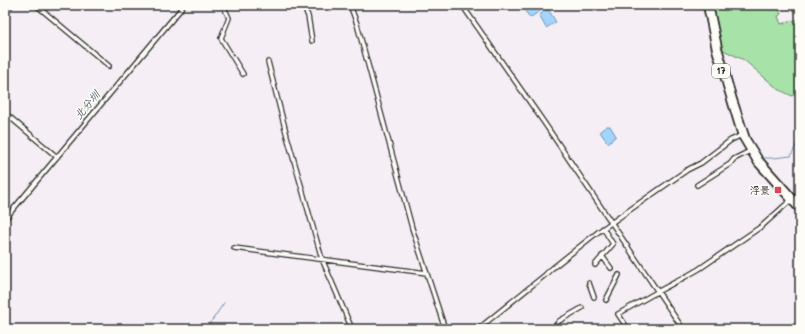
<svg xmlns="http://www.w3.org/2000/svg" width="805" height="334" viewBox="0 0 805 334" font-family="Mali,'LXGW WenKai TC',sans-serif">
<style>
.green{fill:#a7e2a8;stroke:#69866a}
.water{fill:#a1d5ff;stroke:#7291aa}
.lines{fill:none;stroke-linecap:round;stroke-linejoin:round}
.stream{stroke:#7291aa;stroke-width:1}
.minor-casing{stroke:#2b2b2b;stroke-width:6}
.major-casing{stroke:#2b2b2b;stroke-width:8}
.minor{stroke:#fdfcf7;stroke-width:3.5}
.major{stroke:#fdfcf7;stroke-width:4.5}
.poi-dot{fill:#d1495b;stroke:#fdfcf7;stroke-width:1.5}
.labels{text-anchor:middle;stroke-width:3;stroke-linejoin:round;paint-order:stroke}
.shield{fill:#fdfcf7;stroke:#6a6a68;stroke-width:1}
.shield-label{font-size:9px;font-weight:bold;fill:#2b2b2b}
.poi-label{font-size:10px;fill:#2b2b2b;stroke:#fdfcf7;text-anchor:end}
.water-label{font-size:11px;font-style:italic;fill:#4e5e6b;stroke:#fdfcf7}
</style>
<rect width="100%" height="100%" fill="#f5eff5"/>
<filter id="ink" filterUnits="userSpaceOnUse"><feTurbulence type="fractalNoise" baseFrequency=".025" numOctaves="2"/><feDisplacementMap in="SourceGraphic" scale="8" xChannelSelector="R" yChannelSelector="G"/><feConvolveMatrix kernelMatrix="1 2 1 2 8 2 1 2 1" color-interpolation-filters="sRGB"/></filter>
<g filter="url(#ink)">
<path class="green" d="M 712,5 L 774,5 L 775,8 L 777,5 L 781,14 L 778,16 L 781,24 L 800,19 L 800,92 L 792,96 L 778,89 L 744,60 L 721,49 Z"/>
<path class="water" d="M 527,5 L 542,5 L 544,8 L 530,18 L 523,8 Z
M 548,9 L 556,22 L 546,28 L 539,15 Z
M 607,126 L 610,126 L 616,136 L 608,143 L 600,132 L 600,131 Z"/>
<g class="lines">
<path class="stream" d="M 57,154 L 180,6
M 760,156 L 761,158 L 774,158 L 791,156 C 794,150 795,145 800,139
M 5,216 L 55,157
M 206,329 L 224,303"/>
<g class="minor-casing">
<path id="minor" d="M 8,5 L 11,6 L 12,5
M 36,5 L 109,66
M 223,5 L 229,18 L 221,38 L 222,40 L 243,74
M 303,5 L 308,16 L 312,41
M 350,5 L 357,24 L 412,228 L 445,329
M 462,5 L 545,124 L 683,329
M 268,62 L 287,136 L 322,259 L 352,329
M 5,113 L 57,157
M 697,185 L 730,164 L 734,159 L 750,151
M 5,219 L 180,10 L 183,5
M 234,248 L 427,273
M 602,256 L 611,268
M 595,265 L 613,244 L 603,228
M 589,283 L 594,297
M 606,300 L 619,275
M 556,325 L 559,321 L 582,308
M 478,329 L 545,275 L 550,270 L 598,232 L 687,170 L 701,163 L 731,140 L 742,135
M 628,329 L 618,314 L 657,292 L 685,277 L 699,269 L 762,226 L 792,199"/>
</g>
<g class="major-casing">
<path id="major" d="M 706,5 L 715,49 L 741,136 L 757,163 L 800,211
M 710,5 L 719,48 L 734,100 L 747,139 L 760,160 L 800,205"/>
</g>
<use href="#minor" class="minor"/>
<use href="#major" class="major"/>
</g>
</g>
<rect class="poi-dot" x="774" y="186" width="8" height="8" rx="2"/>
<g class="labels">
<rect class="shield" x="712" y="64" width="18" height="14" rx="3"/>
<g class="shield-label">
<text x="721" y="74">17</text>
</g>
<g class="poi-label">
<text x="770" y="194">浮景</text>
</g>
<g class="water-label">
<text transform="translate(87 105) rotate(-50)" y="4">北分圳</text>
</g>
</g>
<rect width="805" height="334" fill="none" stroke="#fdfcf7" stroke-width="20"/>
<rect x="10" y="10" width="785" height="314" fill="none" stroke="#2b2b2b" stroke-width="1.5" filter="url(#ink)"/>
</svg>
